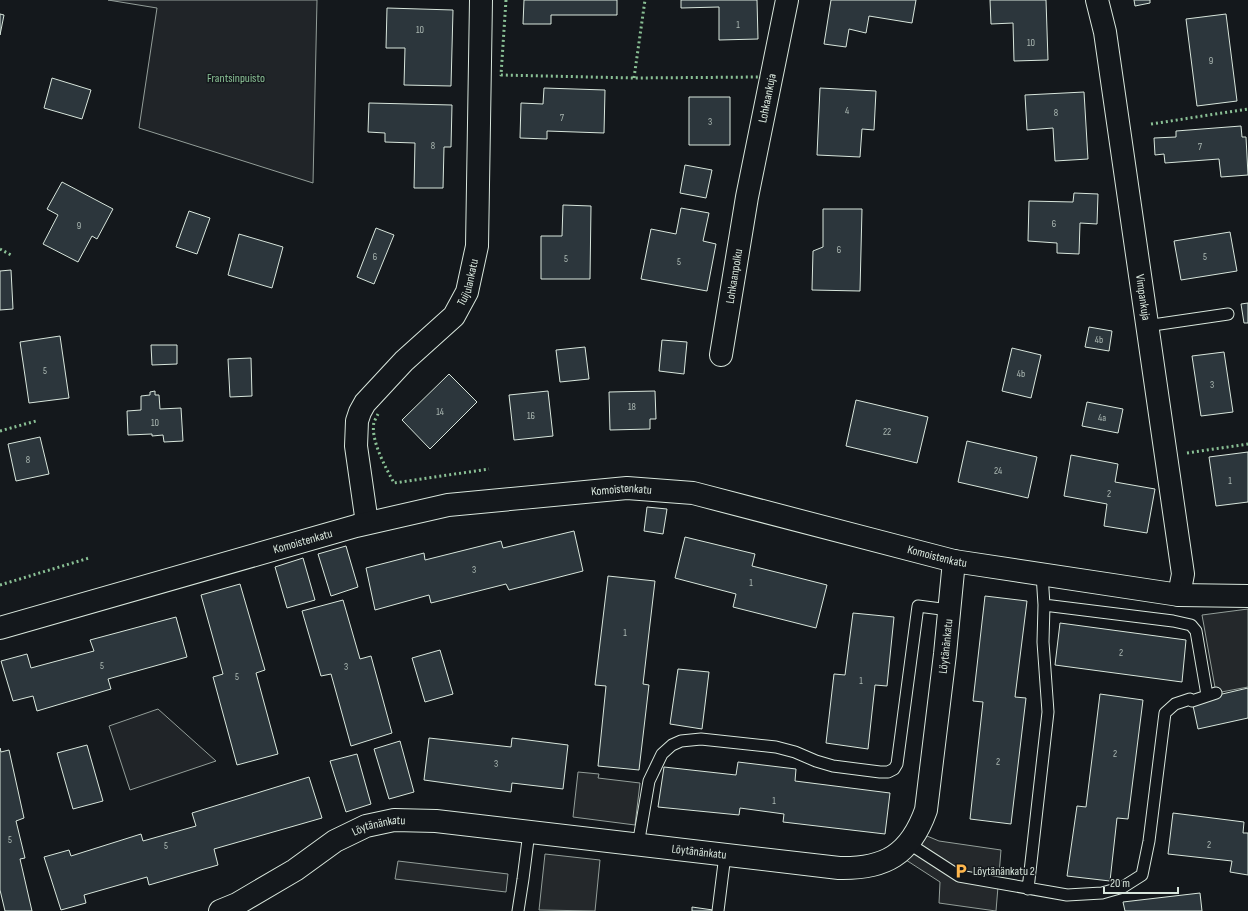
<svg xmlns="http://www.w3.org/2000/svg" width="1248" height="911" viewBox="0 0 1248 911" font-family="'Sofia Sans Condensed',sans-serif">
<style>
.green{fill:#202428;stroke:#939e99}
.parking{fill:#24282b;stroke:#939e99}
.building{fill:#2c363c;stroke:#d8e6dc}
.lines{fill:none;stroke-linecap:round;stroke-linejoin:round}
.lane-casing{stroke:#d8e6dc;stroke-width:13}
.street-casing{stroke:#d8e6dc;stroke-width:24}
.lane{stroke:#14181c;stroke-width:11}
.street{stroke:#14181c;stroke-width:22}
.hedge{stroke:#8ac095;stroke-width:3;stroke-dasharray:2 3;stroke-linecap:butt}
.labels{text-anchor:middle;stroke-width:3;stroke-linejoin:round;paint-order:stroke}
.number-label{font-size:10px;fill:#adbab4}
.park-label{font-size:12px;fill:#8ac095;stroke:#14181c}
.street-label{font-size:12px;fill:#d8e6dc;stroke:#14181c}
.poi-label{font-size:12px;fill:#d8e6dc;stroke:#14181c;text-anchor:start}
</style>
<rect width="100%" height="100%" fill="#14181c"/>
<path class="green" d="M 108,0 L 317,0 L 313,183 L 139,128 L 157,8 Z
M 158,709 L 216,761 L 130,790 L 109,726 Z"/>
<path class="parking" d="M 1248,609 L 1248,687 L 1216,693 L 1202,615 Z
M 578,772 L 599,774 L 598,778 L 640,783 L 635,825 L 573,817 Z
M 927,836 L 939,841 L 1001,850 L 996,911 L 939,903 L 940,882 L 906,860 L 918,849 Z
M 545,854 L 600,860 L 595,911 L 539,910 Z
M 398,861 L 508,874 L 506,892 L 395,879 Z"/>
<path class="building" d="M 524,0 L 617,0 L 617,15 L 551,15 L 551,24 L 523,24 Z
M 681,0 L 757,0 L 758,39 L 719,40 L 719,7 L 681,8 Z
M 831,0 L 916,0 L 912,23 L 869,16 L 866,33 L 849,29 L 846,47 L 824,44 Z
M 990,0 L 1046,0 L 1048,60 L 1014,61 L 1013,23 L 991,24 Z
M 1134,0 L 1150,0 L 1150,3 L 1135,6 Z
M 387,8 L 453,10 L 451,86 L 404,85 L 405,48 L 386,48 Z
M 0,14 L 4,15 L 0,35 Z
M 1226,14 L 1237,101 L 1197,106 L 1186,19 Z
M 52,78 L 91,90 L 82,119 L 44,108 Z
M 544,88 L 605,90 L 604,133 L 547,131 L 547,139 L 520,138 L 521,103 L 543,104 Z
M 820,88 L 876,91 L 874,130 L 862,129 L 860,157 L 817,155 Z
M 1084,92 L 1088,159 L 1055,161 L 1053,128 L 1027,130 L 1025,95 Z
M 689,97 L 730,97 L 730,145 L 689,145 Z
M 369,103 L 452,105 L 451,147 L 444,147 L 443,188 L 414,188 L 415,143 L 385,142 L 385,133 L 368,132 Z
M 1241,126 L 1242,137 L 1246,137 L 1248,175 L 1221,177 L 1219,159 L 1165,163 L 1164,154 L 1155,155 L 1154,138 L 1176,137 L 1176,131 Z
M 685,165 L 712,170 L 706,198 L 680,193 Z
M 62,182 L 113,209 L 97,239 L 92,236 L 78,262 L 43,244 L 58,215 L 47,209 Z
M 1074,193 L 1098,194 L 1097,224 L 1080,223 L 1079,254 L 1057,253 L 1057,243 L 1028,241 L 1029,201 L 1073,202 Z
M 563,205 L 591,206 L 590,279 L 541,279 L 541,236 L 562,236 Z
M 681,208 L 709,213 L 703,241 L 716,244 L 707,291 L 641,279 L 651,229 L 676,234 Z
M 823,209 L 862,209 L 860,291 L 812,290 L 813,251 L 823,247 Z
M 189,211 L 210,218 L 197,254 L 176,247 Z
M 376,228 L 394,235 L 374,284 L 357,277 Z
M 1230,232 L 1237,271 L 1181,280 L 1174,241 Z
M 239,234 L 283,247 L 272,288 L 228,275 Z
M 11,270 L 13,309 L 0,310 L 0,271 Z
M 1248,303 L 1248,323 L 1244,323 L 1241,304 Z
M 1089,327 L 1112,331 L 1109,351 L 1085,347 Z
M 60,336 L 69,398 L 29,403 L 20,342 Z
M 662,340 L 687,342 L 684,374 L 659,371 Z
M 151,345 L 177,345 L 177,364 L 152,365 Z
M 585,347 L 589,379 L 560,382 L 556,350 Z
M 1012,348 L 1041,355 L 1031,398 L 1002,391 Z
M 1224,352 L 1233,412 L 1201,416 L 1192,356 Z
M 251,358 L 252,396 L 230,397 L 228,359 Z
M 449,374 L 477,402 L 430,449 L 402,420 Z
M 155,391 L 155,395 L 159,395 L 160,409 L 181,408 L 183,441 L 164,442 L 163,435 L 152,436 L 152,434 L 128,435 L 127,411 L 141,410 L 141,396 L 150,395 L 150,392 Z
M 548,391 L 553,436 L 514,440 L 509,395 Z
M 655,391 L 656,419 L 650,419 L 650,429 L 610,430 L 609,392 Z
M 856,400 L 928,417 L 917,463 L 846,446 Z
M 1087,402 L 1123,409 L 1118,433 L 1082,426 Z
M 40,437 L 49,474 L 16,481 L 8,444 Z
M 967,441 L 1037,457 L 1028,498 L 958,482 Z
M 1248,452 L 1248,502 L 1216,506 L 1209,457 Z
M 1071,455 L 1118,464 L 1115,482 L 1155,489 L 1147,533 L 1104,526 L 1107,504 L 1064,496 Z
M 647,507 L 667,509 L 663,534 L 644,531 Z
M 574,531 L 583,571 L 509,590 L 506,584 L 431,603 L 429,595 L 375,610 L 366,568 L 424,553 L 425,560 L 501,541 L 503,548 Z
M 685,537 L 755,554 L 752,566 L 827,585 L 816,628 L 733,607 L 736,594 L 675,578 Z
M 346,546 L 358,587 L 331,596 L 318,554 Z
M 303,558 L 315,600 L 287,608 L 275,567 Z
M 608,576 L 655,581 L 643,684 L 649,685 L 639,770 L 598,766 L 606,686 L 595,685 Z
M 240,584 L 265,670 L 256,673 L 278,754 L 237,765 L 213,677 L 223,674 L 201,595 Z
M 985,596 L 1027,601 L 1015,697 L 1026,698 L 1011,824 L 970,819 L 983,702 L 973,701 Z
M 343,600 L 360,659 L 371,656 L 392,733 L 351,746 L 331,674 L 321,676 L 302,611 Z
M 853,613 L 894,617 L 887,686 L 875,685 L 868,749 L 826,743 L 834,674 L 845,675 Z
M 176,617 L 187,657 L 108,679 L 111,689 L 37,711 L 33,696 L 13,701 L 1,661 L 27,654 L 31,668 L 94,651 L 90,640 Z
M 1060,623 L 1186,640 L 1182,682 L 1055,665 Z
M 440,650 L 453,694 L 425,702 L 412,658 Z
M 678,669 L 709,672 L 702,729 L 670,724 Z
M 1248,688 L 1248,718 L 1198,729 L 1192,701 Z
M 1100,694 L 1143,700 L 1128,819 L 1117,818 L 1110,881 L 1067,876 L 1077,806 L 1086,807 Z
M 429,738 L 511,747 L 512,738 L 568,745 L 563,789 L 512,783 L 511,792 L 424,780 Z
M 400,741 L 414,792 L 389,799 L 374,749 Z
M 87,745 L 103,801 L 73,809 L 57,753 Z
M 0,748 L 1,752 L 9,750 L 24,818 L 16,821 L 25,858 L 20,859 L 32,911 L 5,911 L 0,890 Z
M 357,754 L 371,804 L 346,812 L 330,761 Z
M 738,762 L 796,769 L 795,781 L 890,793 L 885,834 L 783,822 L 784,814 L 740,808 L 739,815 L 658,807 L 664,767 L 736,775 Z
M 309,777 L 322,818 L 214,849 L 218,865 L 149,885 L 147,877 L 84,895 L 86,903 L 61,910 L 44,857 L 69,850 L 71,856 L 141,834 L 143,841 L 196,826 L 192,813 Z
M 1173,813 L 1244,822 L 1243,833 L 1248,833 L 1248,875 L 1230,872 L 1232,861 L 1168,854 Z
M 1200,893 L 1202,911 L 1125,911 L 1123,902 Z
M 692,907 L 713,910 L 713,911 L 692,911 Z"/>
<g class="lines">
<g class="lane-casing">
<path id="lane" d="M 1146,326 L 1228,314
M 1044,605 L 1173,621 L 1191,625 L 1196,631 L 1207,695
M 908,843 L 959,876 L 1067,895 L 1102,893 L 1123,887 L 1142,875 L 1149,841 L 1165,713 L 1175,704 L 1190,699 L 1192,701 L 1216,693
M 638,845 L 649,781 L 662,754 L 672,745 L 681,741 L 701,739 L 776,747 L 795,752 L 816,761 L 833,766 L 880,772 L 888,772 L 894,769 L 897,764 L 918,606 L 949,610
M 1028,889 L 1048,712 L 1043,642 L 1044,605 L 1042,574
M 518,911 L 523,879 L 529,832
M 718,911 L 725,855"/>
</g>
<g class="street-casing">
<g id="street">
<path id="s1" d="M 1097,0 L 1105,32 L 1183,574 L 1179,595"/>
<path id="s2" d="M 721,355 L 747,197 L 787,0"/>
<path id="s3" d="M 367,523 L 356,446 L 357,421 L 360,412 L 365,403 L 404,361 L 454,316 L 467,292 L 477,246 L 481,0"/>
<path id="s4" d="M 0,628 L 356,526 L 448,505 L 627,488 L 693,493 L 954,561 L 1179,595 L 1248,596"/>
<path id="s5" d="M 220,911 L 237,904 L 295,870 L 335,841 L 366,826 L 394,820 L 436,821 L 839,868 C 885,869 910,855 926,810 L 945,654 L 954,561"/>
</g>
</g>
<use href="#lane" class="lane"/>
<use href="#street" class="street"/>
<path class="hedge" d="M 506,0 L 501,75 L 634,78 L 761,77
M 634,78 L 645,0
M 1151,124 L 1248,109
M 0,249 L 11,255
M 378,414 C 377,416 375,420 374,422 C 370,440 386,468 394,483 L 489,469
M 0,431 L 36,421
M 1187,453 L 1248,444
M 0,585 L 89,558"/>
</g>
<defs>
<g id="parking-bare" transform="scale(1.2)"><path d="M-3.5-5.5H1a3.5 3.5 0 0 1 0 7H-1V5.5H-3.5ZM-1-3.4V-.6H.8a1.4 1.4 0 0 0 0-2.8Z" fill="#ffb74d" stroke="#14181c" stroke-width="2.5" paint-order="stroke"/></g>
</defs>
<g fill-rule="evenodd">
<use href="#parking-bare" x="961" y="871"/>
</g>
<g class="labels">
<g class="number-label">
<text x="738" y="28">1</text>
<text x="420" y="33">10</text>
<text x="1031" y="46">10</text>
<text x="1211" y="64">9</text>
<text x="847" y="114">4</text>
<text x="1056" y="116">8</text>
<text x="562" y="121">7</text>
<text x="710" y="125">3</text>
<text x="433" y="149">8</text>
<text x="1200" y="150">7</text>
<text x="1054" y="227">6</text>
<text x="79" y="229">9</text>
<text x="839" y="253">6</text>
<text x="375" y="260">6</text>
<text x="1205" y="260">5</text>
<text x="566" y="262">5</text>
<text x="679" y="265">5</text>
<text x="1099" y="343">4b</text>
<text x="45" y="374">5</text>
<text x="1021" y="377">4b</text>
<text x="1212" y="388">3</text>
<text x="632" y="410">18</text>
<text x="440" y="415">14</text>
<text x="531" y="419">16</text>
<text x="1102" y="421">4a</text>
<text x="155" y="426">10</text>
<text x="887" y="435">22</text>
<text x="28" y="463">8</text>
<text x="998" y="474">24</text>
<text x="1230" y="484">1</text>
<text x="1109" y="497">2</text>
<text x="474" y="573">3</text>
<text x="751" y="586">1</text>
<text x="625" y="636">1</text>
<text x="1121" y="656">2</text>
<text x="102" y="669">5</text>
<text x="346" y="670">3</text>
<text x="237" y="680">5</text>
<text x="861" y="684">1</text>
<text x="1115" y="757">2</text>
<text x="998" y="765">2</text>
<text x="496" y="767">3</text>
<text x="774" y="804">1</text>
<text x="10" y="843">5</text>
<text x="1209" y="848">2</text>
<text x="166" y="849">5</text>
</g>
<g class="park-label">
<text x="236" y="82">Frantsinpuisto</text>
</g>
<g class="street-label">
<text dy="4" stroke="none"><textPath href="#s2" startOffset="261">Lohkaankuja</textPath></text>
<text dy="4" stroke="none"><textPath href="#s2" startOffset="80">Lohkaanpolku</textPath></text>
<text dy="4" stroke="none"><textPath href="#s3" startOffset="284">Tuijulankatu</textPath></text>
<text dy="4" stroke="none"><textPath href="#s1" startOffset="301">Vimpankuja</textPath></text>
<text dy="4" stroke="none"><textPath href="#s4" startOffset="639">Komoistenkatu</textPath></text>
<text dy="4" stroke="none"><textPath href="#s4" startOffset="315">Komoistenkatu</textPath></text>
<text dy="4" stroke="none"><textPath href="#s4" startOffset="963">Komoistenkatu</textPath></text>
<text dy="4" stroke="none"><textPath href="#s5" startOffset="925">Löytänänkatu</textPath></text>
<text dy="4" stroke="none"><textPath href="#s5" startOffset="182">Löytänänkatu</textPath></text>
<text dy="4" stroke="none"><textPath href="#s5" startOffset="505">Löytänänkatu</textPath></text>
</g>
<g class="poi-label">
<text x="973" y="875">Löytänänkatu 2</text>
</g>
</g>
<path d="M1104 887v6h74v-6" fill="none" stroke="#d8e6dc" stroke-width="2"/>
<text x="1110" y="887" font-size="12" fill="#d8e6dc" stroke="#14181c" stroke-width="3" paint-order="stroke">20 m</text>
</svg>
